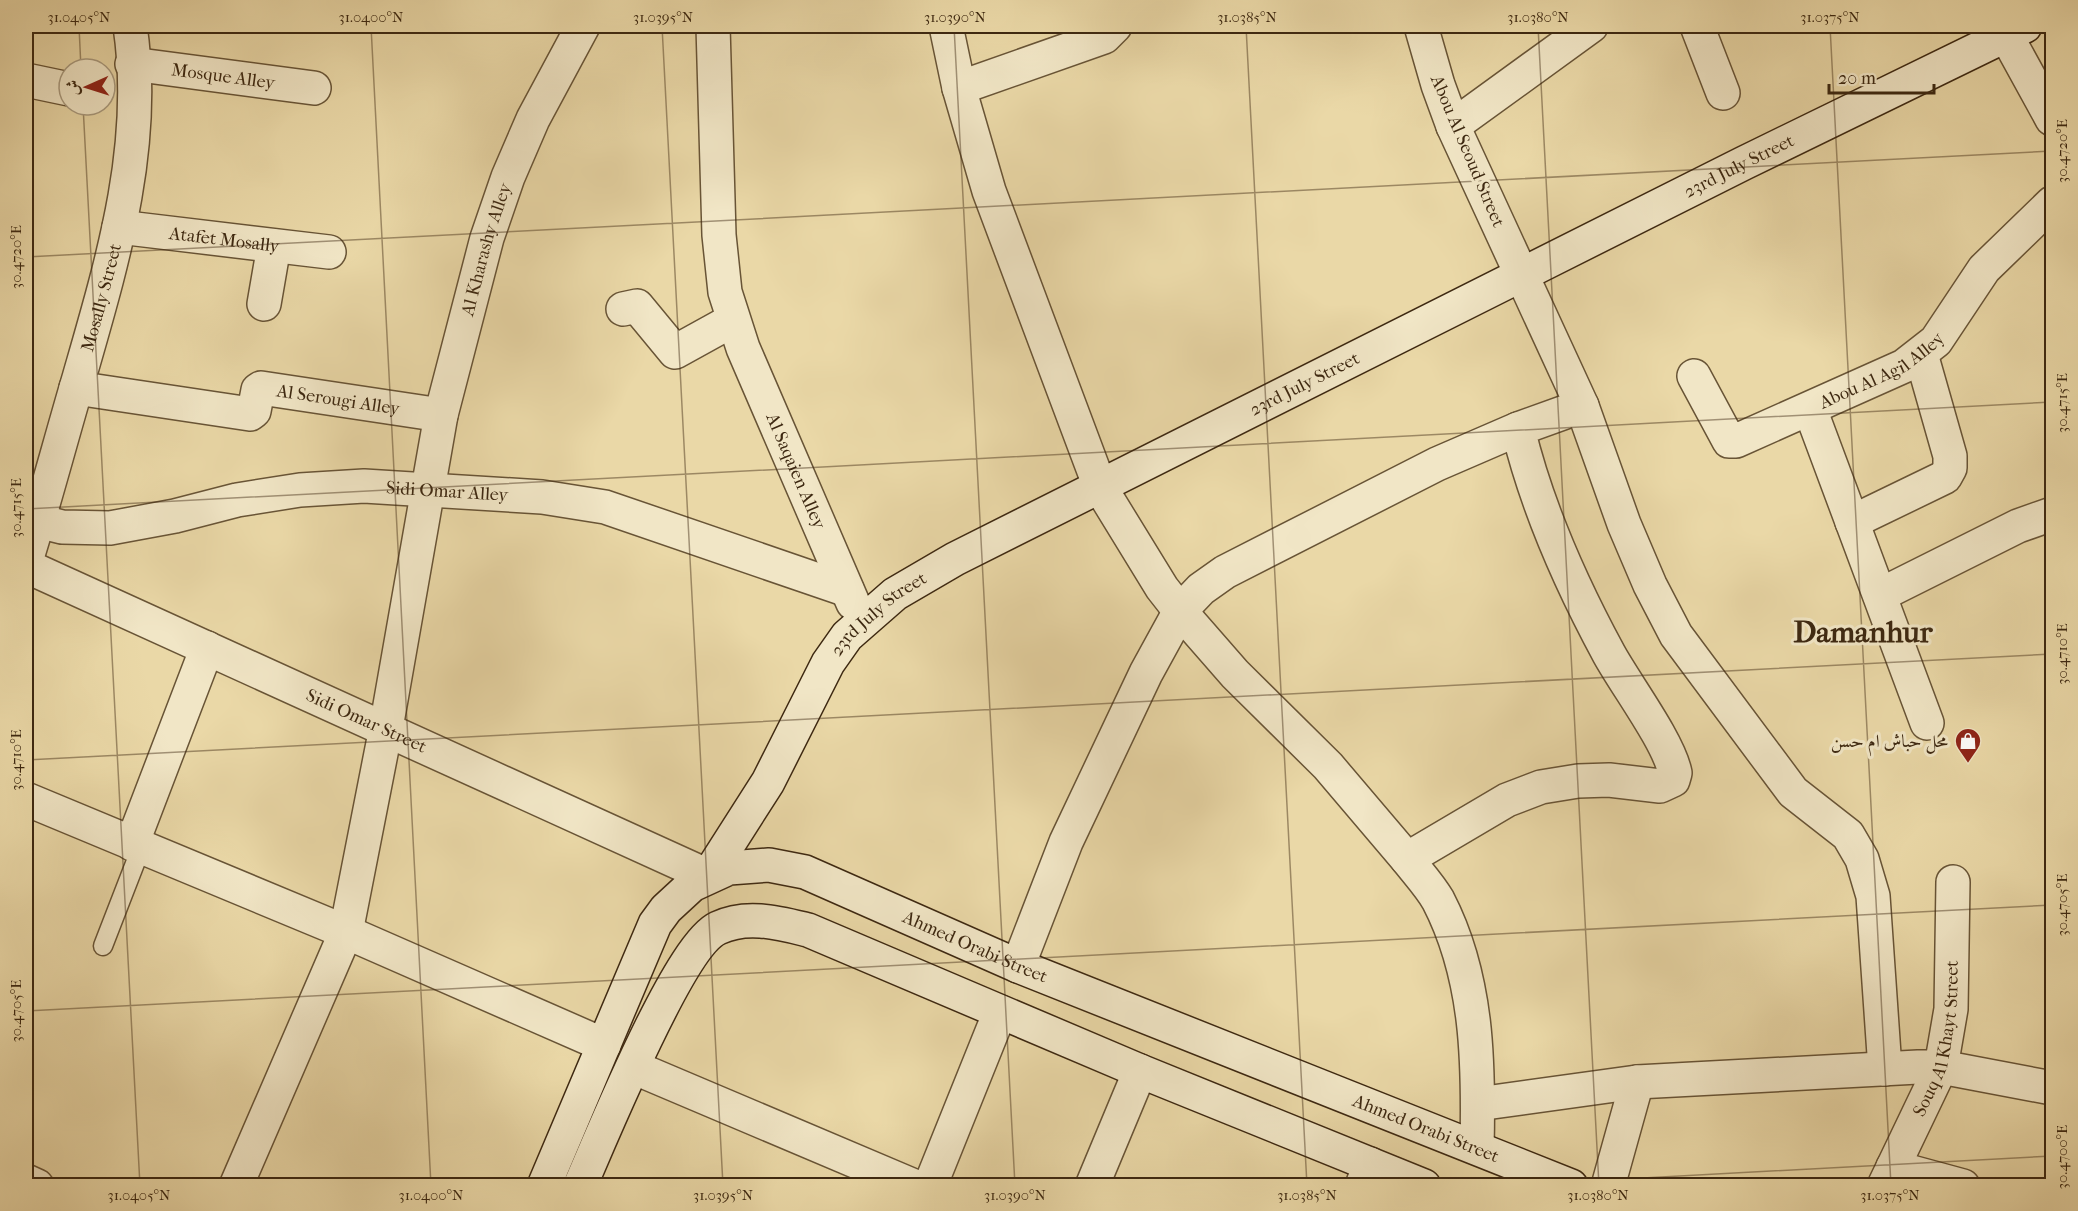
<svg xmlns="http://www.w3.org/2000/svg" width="2078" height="1211" viewBox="0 0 2078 1211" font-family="'IM FELL French Canon',Amiri,serif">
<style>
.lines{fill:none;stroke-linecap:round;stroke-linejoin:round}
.lane-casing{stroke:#685436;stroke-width:21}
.street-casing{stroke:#685436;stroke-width:36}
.secondary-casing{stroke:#3d2811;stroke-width:36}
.lane{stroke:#f1e6c6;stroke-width:18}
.street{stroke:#f1e6c6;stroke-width:33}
.secondary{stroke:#f1e6c6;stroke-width:33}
.ticks{fill:none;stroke:#3d2811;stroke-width:1.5;stroke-opacity:0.45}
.labels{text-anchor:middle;stroke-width:6;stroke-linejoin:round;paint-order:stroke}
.street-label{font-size:18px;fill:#3d2811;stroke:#f1e6c6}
.poi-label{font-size:18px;fill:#3d2811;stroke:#f1e6c6;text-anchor:end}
.town-label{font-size:30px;font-weight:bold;fill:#3d2811;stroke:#f1e6c6}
.neatline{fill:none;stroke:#3d2811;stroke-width:2}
.ticks-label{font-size:15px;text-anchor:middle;fill:#3d2811}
</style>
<rect width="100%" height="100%" fill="#ead8a7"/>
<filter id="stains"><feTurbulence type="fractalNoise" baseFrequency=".00333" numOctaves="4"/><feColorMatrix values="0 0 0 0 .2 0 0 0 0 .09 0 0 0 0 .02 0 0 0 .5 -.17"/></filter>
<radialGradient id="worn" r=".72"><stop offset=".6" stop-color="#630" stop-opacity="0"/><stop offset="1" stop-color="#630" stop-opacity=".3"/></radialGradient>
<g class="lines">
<g class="lane-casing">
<path id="lane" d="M 103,946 L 141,848"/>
</g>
<g class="street-casing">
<g id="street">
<path id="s1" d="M 713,26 L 719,235 L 725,292 L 743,348 L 853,603"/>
<path d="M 946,26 L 959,88 L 989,191 L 1100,487 L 1162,588 L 1180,611 L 1235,674 L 1328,766 L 1407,859 L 1507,800 L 1541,787 L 1578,781 L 1609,780 L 1660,786 L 1673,780 L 1675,773 C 1669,742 1626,685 1609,654 C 1570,582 1537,508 1518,429 L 1582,406 L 1453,126 L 1438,85 L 1421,26"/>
<path d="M 1697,26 L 1723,93"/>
<path d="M 2001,26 L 2052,119"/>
<path id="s2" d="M 132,64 L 314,88"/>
<path d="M 26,80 L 69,89"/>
<path d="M 959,88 L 1104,37 L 1115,26"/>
<path d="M 1453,126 L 1591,26"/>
<path id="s3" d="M 119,227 L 329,252"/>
<path d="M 264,304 L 274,246"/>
<path d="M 623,309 L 637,306 L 675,352 L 733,320"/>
<path id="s4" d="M 1694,376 L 1729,441 L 1736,441 L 1904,366 L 1936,341 L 1984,269 L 2052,203"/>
<path id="s5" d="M 76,388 L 250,414 L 254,411 L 258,390 L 261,388 L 441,415"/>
<path d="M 1582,406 L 1624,524 L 1650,585 L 1676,635 L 1793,792 L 1848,835 L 1862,859 L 1873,896 L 1885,1069"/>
<path d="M 1810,409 L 1927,723"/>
<path id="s6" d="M 38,521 L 62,527 L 110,528 L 175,516 L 237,500 L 300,490 L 364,486 L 542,497 L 605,507 L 847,590"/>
<path d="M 1852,522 L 1945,477 L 1950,468 L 1950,456 L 1921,354"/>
<path id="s7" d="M 26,561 C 45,500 61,439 79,378 C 112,263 148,146 130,26"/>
<path id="s8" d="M 26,566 L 708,876"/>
<path d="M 1880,595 L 2018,526 L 2052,514"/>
<path d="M 26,799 L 346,932 L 604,1045"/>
<path d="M 132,844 L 207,648"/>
<path d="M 1407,859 C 1417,872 1430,886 1438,900 C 1478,977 1479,1063 1477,1148"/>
<path d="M 1018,966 L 1066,842 L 1146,673 L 1180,611 L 1201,589 L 1225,572 L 1437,464 L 1518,429"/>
<path d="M 633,1067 L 914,1186"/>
<path d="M 1478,1104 L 1637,1082 L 1918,1067 L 1941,1067 L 2052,1088"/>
<path d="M 1893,1167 L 1963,1186"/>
<path d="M 26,1181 L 37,1186"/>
<path id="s9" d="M 236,1186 L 346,932 L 386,728 L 441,415 L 487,238 L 508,177 L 533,119 L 583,26"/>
<path d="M 930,1186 L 1000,1012"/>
<path d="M 1092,1186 L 1140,1071"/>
<path d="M 1362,1186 L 1370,1164"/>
<path d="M 1608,1186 L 1637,1082"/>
<path id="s10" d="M 1884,1186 L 1941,1067 L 1951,1009 L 1953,882"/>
</g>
</g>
<g class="secondary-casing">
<g id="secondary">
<path id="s11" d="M 708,876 L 768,782 L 828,663 L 847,636 L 895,594 L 955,559 L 1744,163 L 2025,26"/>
<path id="s12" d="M 544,1186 L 655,924 L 666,909 L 692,885 L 729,868 L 769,865 L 805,872 L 1018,966 L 1571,1186"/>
<path d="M 580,1186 C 601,1138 679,946 718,928 C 747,914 779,923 808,930 L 1140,1071 L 1424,1186"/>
</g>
</g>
<use href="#lane" class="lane"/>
<use href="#street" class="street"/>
<use href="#secondary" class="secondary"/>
</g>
<path class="ticks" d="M 79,26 L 81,69M 371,26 L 431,1186M 662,26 L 723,1186M 954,26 L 1015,1186M 1246,26 L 1307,1186M 1538,26 L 1599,1186M 1830,26 L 1891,1186M 83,105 L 140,1186M 26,257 L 2052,151M 26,509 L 2052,402M 26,760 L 2052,654M 26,1011 L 2052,905M 1494,1186 L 2052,1156"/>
<defs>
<g id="shop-pin" transform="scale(1.35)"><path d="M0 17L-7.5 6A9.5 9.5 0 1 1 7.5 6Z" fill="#8f2418" stroke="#f1e6c6"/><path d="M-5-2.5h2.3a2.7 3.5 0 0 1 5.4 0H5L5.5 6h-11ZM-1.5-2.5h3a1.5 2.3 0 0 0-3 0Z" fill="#fff"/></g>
</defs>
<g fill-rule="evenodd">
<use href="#shop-pin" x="1968" y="741"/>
</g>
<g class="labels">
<g class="street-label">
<text dy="6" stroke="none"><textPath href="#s2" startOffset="92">Mosque Alley</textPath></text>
<text transform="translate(1468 151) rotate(67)" y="6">Abou Al Seoud Street</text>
<text dy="6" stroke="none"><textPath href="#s11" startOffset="1288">23rd July Street</textPath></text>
<text dy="6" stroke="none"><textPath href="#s3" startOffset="106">Atafet Mosally</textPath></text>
<text dy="6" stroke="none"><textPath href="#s9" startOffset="974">Al Kharashy Alley</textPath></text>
<text dy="6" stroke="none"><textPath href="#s7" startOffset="274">Mosally Street</textPath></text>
<text dy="6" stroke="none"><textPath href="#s4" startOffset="243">Abou Al Agil Alley</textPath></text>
<text dy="6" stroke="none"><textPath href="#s11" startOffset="802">23rd July Street</textPath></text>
<text dy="6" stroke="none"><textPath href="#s5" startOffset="284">Al Serougi Alley</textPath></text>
<text dy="6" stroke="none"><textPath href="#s1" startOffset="459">Al Saqaien Alley</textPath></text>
<text dy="6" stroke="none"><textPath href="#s6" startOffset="414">Sidi Omar Alley</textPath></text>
<text dy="6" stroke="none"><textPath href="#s11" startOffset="316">23rd July Street</textPath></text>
<text dy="6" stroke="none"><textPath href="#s8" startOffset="374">Sidi Omar Street</textPath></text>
<text dy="6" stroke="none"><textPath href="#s12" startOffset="642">Ahmed Orabi Street</textPath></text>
<text dy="6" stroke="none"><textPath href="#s10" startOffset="159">Souq Al Khayt Street</textPath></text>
<text dy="6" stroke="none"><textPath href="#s12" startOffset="1128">Ahmed Orabi Street</textPath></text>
</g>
<g class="poi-label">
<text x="1948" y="747">محل حباش ام حسن</text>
</g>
<g class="town-label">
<text x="1863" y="642">Damanhur</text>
</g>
</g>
<rect width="2078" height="1211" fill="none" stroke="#ead8a7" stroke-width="66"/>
<g transform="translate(87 87) rotate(267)"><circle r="28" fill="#f1e6c6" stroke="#a99a7e" stroke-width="1.5"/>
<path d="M0-4.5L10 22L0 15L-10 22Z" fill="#8f2418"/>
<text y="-9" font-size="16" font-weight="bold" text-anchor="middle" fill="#3d2811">ش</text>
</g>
<path d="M1829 84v9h105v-9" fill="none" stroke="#3d2811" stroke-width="3"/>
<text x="1838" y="84" font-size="18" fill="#3d2811" stroke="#f1e6c6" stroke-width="4.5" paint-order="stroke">20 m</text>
<rect x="33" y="33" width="2012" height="1145" class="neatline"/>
<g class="ticks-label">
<text x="79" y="22">31.0405°N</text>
<text x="371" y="22">31.0400°N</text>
<text x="663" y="22">31.0395°N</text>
<text x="955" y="22">31.0390°N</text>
<text x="1247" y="22">31.0385°N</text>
<text x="1538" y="22">31.0380°N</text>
<text x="1830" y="22">31.0375°N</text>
<text transform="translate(2062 151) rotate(-90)" y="5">30.4720°E</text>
<text transform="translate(16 257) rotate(-90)" y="5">30.4720°E</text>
<text transform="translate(2062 403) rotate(-90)" y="5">30.4715°E</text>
<text transform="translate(16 508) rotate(-90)" y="5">30.4715°E</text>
<text transform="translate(2062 654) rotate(-90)" y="5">30.4710°E</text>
<text transform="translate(16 760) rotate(-90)" y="5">30.4710°E</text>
<text transform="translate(2062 905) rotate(-90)" y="5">30.4705°E</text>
<text transform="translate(16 1011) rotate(-90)" y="5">30.4705°E</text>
<text transform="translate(2062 1157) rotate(-90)" y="5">30.4700°E</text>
<text x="139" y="1200">31.0405°N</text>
<text x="431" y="1200">31.0400°N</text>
<text x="723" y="1200">31.0395°N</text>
<text x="1015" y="1200">31.0390°N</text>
<text x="1307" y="1200">31.0385°N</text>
<text x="1598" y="1200">31.0380°N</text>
<text x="1890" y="1200">31.0375°N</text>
</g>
<rect width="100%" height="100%" filter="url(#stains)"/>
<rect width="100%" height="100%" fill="url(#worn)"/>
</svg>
